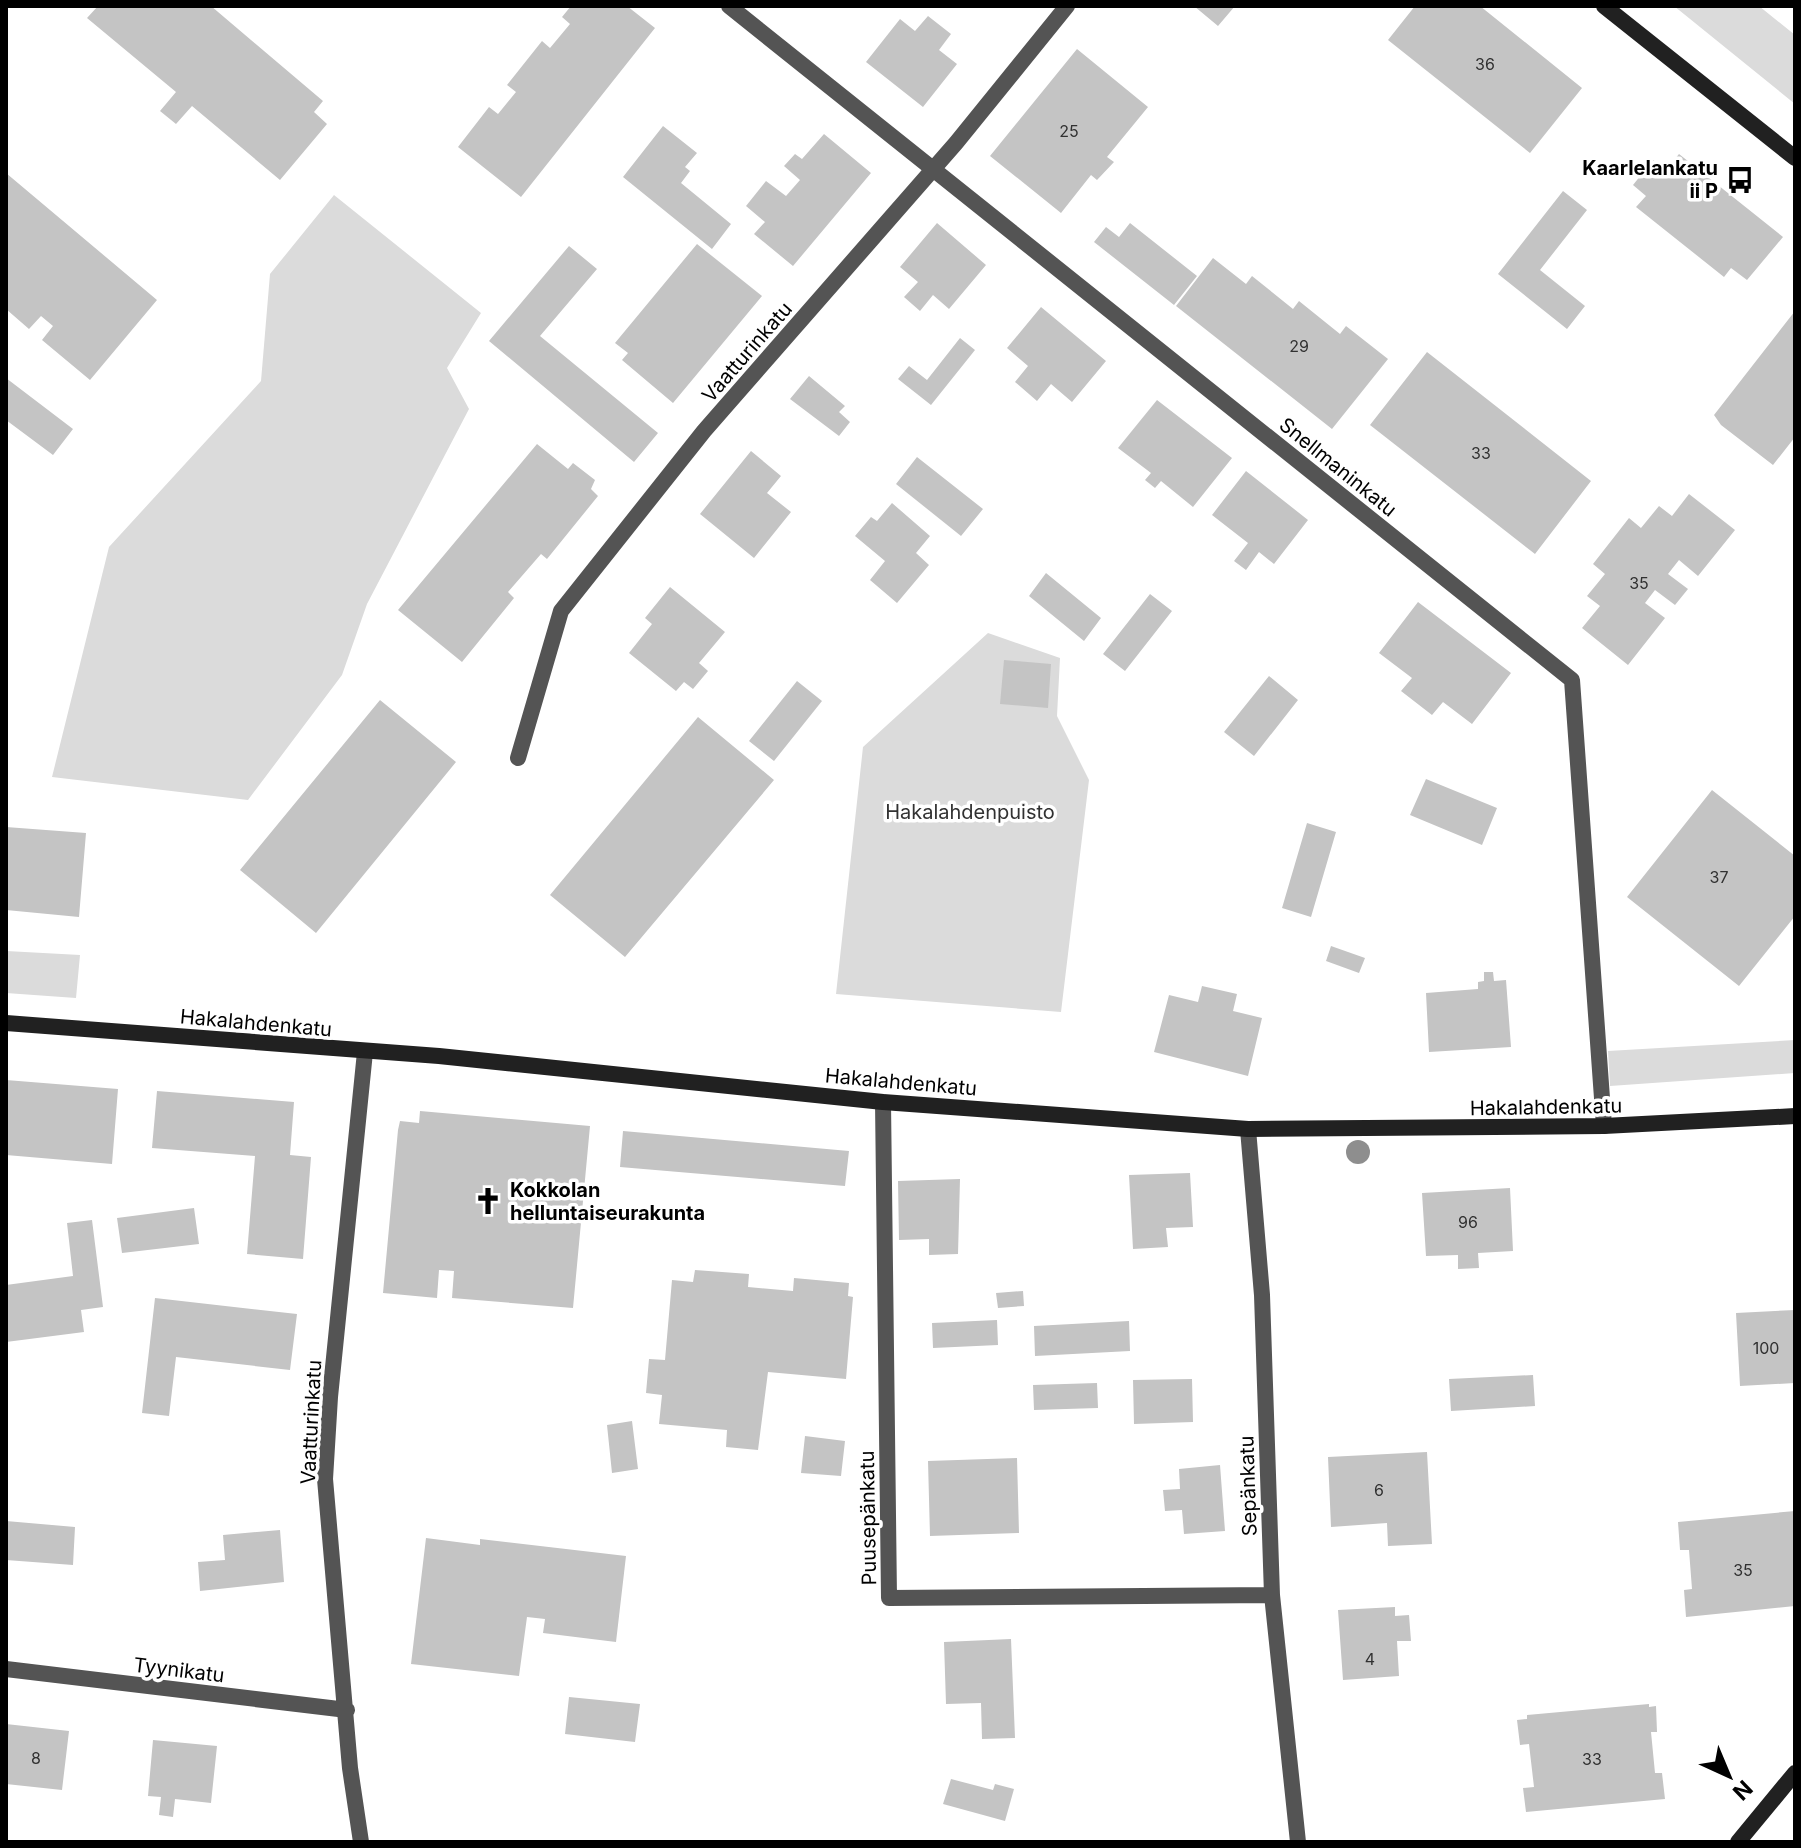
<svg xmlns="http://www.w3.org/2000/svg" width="1801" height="1848" viewBox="0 0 1801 1848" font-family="Inter,sans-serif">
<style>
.green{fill:#dbdbdb}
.building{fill:#c4c4c4}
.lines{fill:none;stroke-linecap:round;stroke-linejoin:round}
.street{stroke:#545454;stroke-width:16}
.secondary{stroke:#212121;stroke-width:16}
.tree{fill:#8e8e8e}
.labels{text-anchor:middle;stroke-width:7;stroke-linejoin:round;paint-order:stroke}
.number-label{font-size:16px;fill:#313131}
.poi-label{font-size:20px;font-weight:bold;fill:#000;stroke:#fff;text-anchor:end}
.street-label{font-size:20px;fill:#000;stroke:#fff}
.park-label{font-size:20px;fill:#323232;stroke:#fff}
</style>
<rect width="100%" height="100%" fill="#fff"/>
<path class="green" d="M 1674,6 L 1759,6 L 1795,35 L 1795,104 Z
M 334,195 L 481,313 L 447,368 L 469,409 L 367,604 L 342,675 L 248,800 L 52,777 L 109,547 L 261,381 L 270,274 Z
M 988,633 L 1060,658 L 1057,716 L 1089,780 L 1061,1012 L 836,994 L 863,747 Z
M 6,951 L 80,955 L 76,998 L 6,993 Z
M 1795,1040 L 1795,1073 L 1610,1086 L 1608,1051 Z"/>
<path class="building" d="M 98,6 L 211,6 L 323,101 L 314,112 L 327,124 L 280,180 L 192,106 L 176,124 L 160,111 L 176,92 L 87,18 Z
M 571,6 L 627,6 L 655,28 L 521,197 L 458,147 L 489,107 L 498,114 L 516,92 L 507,85 L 542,41 L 550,48 L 570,24 L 562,17 Z
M 1194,6 L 1235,6 L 1218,26 Z
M 1415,6 L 1480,6 L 1582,88 L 1530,153 L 1388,40 Z
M 928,16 L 951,34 L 939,50 L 957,64 L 923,107 L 866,62 L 900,19 L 915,31 Z
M 1077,49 L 1148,107 L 1107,157 L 1114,162 L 1097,180 L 1091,175 L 1061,213 L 990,156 Z
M 663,126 L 697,153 L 685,167 L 690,171 L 681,183 L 731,224 L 712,249 L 623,177 Z
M 824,134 L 871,173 L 793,266 L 754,234 L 765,222 L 746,206 L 766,181 L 786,196 L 800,180 L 784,166 L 795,154 L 802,159 Z
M 1679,154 L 1783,237 L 1747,280 L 1731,268 L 1724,277 L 1636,207 L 1646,196 L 1633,185 L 1653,160 L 1666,170 Z
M 6,173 L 157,300 L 90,380 L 42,340 L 53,326 L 41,316 L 29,329 L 6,309 Z
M 1563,191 L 1587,210 L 1540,270 L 1585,306 L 1567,329 L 1498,274 Z
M 937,223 L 986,265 L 949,309 L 933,295 L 920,311 L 904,297 L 918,282 L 900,267 Z
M 1130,223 L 1197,276 L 1174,305 L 1094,242 L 1106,227 L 1119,237 Z
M 697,244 L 762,296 L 673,403 L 622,360 L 628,353 L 615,343 Z
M 569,246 L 597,269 L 540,336 L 658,433 L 634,462 L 489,341 Z
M 1213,258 L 1246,284 L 1252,276 L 1293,309 L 1299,301 L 1340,334 L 1346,326 L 1388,359 L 1332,429 L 1176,306 Z
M 1041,307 L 1106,361 L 1072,402 L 1051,384 L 1037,401 L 1015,382 L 1028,366 L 1007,348 Z
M 1795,311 L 1795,437 L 1773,465 L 1721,425 L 1714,415 Z
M 960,338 L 975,350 L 931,405 L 898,379 L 909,366 L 927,380 Z
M 1427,352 L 1591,481 L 1535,554 L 1370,425 Z
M 809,376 L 845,406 L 839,412 L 850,422 L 839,436 L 790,399 Z
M 6,378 L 73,429 L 53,455 L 6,420 Z
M 1157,400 L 1232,458 L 1193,507 L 1161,481 L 1155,488 L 1145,480 L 1151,473 L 1118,448 Z
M 537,444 L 568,469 L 573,463 L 595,480 L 591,489 L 598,496 L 547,559 L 541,554 L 508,592 L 514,598 L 462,662 L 398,610 Z
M 751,451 L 781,476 L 767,493 L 791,512 L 754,558 L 700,514 Z
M 917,457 L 983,509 L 961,536 L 896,484 Z
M 1246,471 L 1308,520 L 1274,564 L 1259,552 L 1246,570 L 1234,561 L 1248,543 L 1212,515 Z
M 1689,494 L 1735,530 L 1698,576 L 1679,560 L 1668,574 L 1688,589 L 1675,605 L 1655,590 L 1645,603 L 1665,618 L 1628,665 L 1582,628 L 1600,606 L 1587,596 L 1605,574 L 1593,564 L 1629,518 L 1641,528 L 1659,506 L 1672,516 Z
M 892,503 L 930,536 L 916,553 L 929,565 L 897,603 L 870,580 L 885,561 L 855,536 L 871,517 L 877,521 Z
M 1046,573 L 1101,618 L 1084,641 L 1029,596 Z
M 670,587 L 725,632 L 699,663 L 708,671 L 693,689 L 684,682 L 676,691 L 629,653 L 652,624 L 645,618 Z
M 1150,594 L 1172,611 L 1125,671 L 1103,654 Z
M 1418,602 L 1511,673 L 1472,724 L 1443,702 L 1432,715 L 1401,691 L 1412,678 L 1379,653 Z
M 1004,660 L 1051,664 L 1048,708 L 1000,704 Z
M 1269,676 L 1298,700 L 1254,756 L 1224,732 Z
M 797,681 L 822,701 L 774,761 L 749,741 Z
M 380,700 L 456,762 L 316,933 L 240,870 Z
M 698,717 L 774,780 L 625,957 L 550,895 Z
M 1426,779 L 1497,808 L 1482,845 L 1410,815 Z
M 1712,790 L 1795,856 L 1795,916 L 1739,986 L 1627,897 Z
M 1307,823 L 1336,832 L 1311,917 L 1282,908 Z
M 6,827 L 86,833 L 79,917 L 6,910 Z
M 1331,946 L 1365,958 L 1359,973 L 1326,961 Z
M 1484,972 L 1493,972 L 1494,981 L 1506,980 L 1511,1047 L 1429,1052 L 1426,993 L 1478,989 L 1478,982 L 1484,981 Z
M 1202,986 L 1237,994 L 1233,1011 L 1262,1018 L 1248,1076 L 1154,1052 L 1169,995 L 1198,1002 Z
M 6,1080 L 118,1089 L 112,1164 L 6,1155 Z
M 157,1091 L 294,1102 L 290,1155 L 311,1157 L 303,1259 L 247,1254 L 255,1156 L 152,1148 Z
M 420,1111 L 590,1126 L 573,1308 L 452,1298 L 454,1271 L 439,1270 L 437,1298 L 383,1293 L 398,1130 L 400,1121 L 419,1123 Z
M 623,1131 L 849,1151 L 845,1186 L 620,1167 Z
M 1190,1173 L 1193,1227 L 1166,1228 L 1168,1247 L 1133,1249 L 1129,1175 Z
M 960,1179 L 958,1254 L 929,1255 L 929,1239 L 899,1240 L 898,1181 Z
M 1510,1188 L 1513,1251 L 1478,1253 L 1479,1268 L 1458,1269 L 1458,1255 L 1426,1256 L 1422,1193 Z
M 194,1208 L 199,1244 L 122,1253 L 117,1218 Z
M 92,1220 L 103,1307 L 81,1310 L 84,1332 L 6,1342 L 6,1285 L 73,1276 L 67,1223 Z
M 695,1270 L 749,1274 L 748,1287 L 793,1291 L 794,1278 L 849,1283 L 848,1296 L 853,1297 L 846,1379 L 768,1372 L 758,1450 L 726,1447 L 727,1430 L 659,1424 L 662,1395 L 646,1393 L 649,1359 L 665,1360 L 672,1280 L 693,1282 Z
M 1023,1291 L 1024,1306 L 998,1308 L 996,1293 Z
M 155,1298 L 297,1314 L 290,1370 L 176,1357 L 169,1416 L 142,1413 Z
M 1795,1310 L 1795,1383 L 1740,1386 L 1736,1313 Z
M 997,1320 L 998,1345 L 933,1348 L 932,1323 Z
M 1129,1321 L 1130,1351 L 1035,1356 L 1034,1326 Z
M 1533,1375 L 1535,1406 L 1451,1411 L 1449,1379 Z
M 1192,1379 L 1193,1422 L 1134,1424 L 1133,1380 Z
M 1097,1383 L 1098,1408 L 1034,1410 L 1033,1385 Z
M 632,1421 L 638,1469 L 612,1473 L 607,1425 Z
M 805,1436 L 845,1441 L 841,1476 L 801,1473 Z
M 1427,1452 L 1432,1544 L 1388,1546 L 1387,1523 L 1331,1527 L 1328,1457 Z
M 1017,1458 L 1019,1533 L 930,1536 L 928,1461 Z
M 1220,1465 L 1225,1531 L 1184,1534 L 1182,1510 L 1165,1511 L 1163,1490 L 1180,1489 L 1179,1469 Z
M 1795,1511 L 1795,1606 L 1686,1617 L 1684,1590 L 1692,1589 L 1689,1550 L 1680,1550 L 1678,1522 Z
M 6,1521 L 75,1527 L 73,1565 L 6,1560 Z
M 280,1530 L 284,1582 L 200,1591 L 198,1562 L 225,1560 L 223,1535 Z
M 426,1538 L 480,1545 L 480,1539 L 626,1556 L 616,1642 L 543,1633 L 545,1619 L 527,1617 L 519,1676 L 411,1664 Z
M 1395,1607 L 1395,1616 L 1409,1615 L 1411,1641 L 1397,1641 L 1399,1676 L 1343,1680 L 1338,1610 Z
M 1011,1639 L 1015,1738 L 982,1739 L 981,1703 L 946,1704 L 944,1642 Z
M 569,1697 L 640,1704 L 635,1742 L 565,1734 Z
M 1649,1704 L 1649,1707 L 1656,1706 L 1657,1732 L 1651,1732 L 1655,1773 L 1662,1773 L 1665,1799 L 1526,1812 L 1523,1788 L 1534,1787 L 1529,1744 L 1520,1745 L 1517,1720 L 1527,1719 L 1527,1715 Z
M 6,1724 L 69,1731 L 62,1790 L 6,1784 Z
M 153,1740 L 217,1746 L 211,1803 L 175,1799 L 173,1817 L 159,1815 L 161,1797 L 148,1796 Z
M 951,1779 L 993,1790 L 995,1784 L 1014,1789 L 1005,1821 L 943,1804 Z"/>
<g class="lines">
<path class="street" d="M 729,6 L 1572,680 L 1604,1126
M 518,758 L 561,611 L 704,431 L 956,143 L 1067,6
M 883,1102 L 889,1598 L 1272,1595
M 1248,1129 L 1262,1295 L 1272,1595 L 1298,1842
M 6,1669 L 347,1710
M 361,1842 L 350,1768 L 325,1479 L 330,1397 L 365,1052"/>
<path class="secondary" d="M 1604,6 L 1795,158
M 6,1023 L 439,1056 L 883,1102 L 1248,1129 L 1604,1126 L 1795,1116
M 1738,1842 L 1795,1773"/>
</g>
<circle class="tree" cx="1358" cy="1152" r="12"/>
<defs>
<g id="bus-bare" transform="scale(2.16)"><path d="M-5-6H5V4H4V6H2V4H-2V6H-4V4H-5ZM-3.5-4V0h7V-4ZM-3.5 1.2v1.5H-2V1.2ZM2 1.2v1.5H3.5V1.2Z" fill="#000" stroke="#fff" stroke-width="2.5" paint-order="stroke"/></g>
<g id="church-bare" transform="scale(2.16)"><path d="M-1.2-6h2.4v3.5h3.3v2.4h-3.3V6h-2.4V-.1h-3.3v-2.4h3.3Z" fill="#000" stroke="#fff" stroke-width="2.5" paint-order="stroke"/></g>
</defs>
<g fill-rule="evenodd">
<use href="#bus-bare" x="1740" y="180"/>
<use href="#church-bare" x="488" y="1201"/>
</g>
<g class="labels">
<g class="number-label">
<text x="1485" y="70">36</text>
<text x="1069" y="137">25</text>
<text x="1299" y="352">29</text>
<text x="1481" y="459">33</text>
<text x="1639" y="589">35</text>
<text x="1719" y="883">37</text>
<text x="1468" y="1228">96</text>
<text x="1766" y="1354">100</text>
<text x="1379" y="1496">6</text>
<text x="1743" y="1576">35</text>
<text x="1370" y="1665">4</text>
<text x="36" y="1764">8</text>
<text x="1592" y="1765">33</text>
</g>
<g class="poi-label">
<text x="1718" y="175">Kaarlelankatu<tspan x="1718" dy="23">ii P</tspan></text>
<text x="510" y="1197" text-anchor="start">Kokkolan<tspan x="510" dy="23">helluntaiseurakunta</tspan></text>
</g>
<g class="street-label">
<text transform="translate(747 352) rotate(-49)" y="7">Vaatturinkatu</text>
<text transform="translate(1338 467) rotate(39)" y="7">Snellmaninkatu</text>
<text transform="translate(256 1023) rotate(5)" y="7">Hakalahdenkatu</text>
<text transform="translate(901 1082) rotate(5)" y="7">Hakalahdenkatu</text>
<text transform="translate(1546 1107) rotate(-1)" y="7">Hakalahdenkatu</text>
<text transform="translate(311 1422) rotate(-87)" y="7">Vaatturinkatu</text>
<text transform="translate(1248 1486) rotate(-92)" y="7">Sepänkatu</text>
<text transform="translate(868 1518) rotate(-91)" y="7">Puusepänkatu</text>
<text transform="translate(179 1670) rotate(7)" y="7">Tyynikatu</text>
</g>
<g class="park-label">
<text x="970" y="819">Hakalahdenpuisto</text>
</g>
</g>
<rect width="1801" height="1848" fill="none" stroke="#000000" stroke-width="16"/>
<g transform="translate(1729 1776) rotate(136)" stroke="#ffffff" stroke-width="6" paint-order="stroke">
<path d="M0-6L14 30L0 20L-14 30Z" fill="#000000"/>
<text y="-12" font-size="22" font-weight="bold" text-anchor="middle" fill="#000000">N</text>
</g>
</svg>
